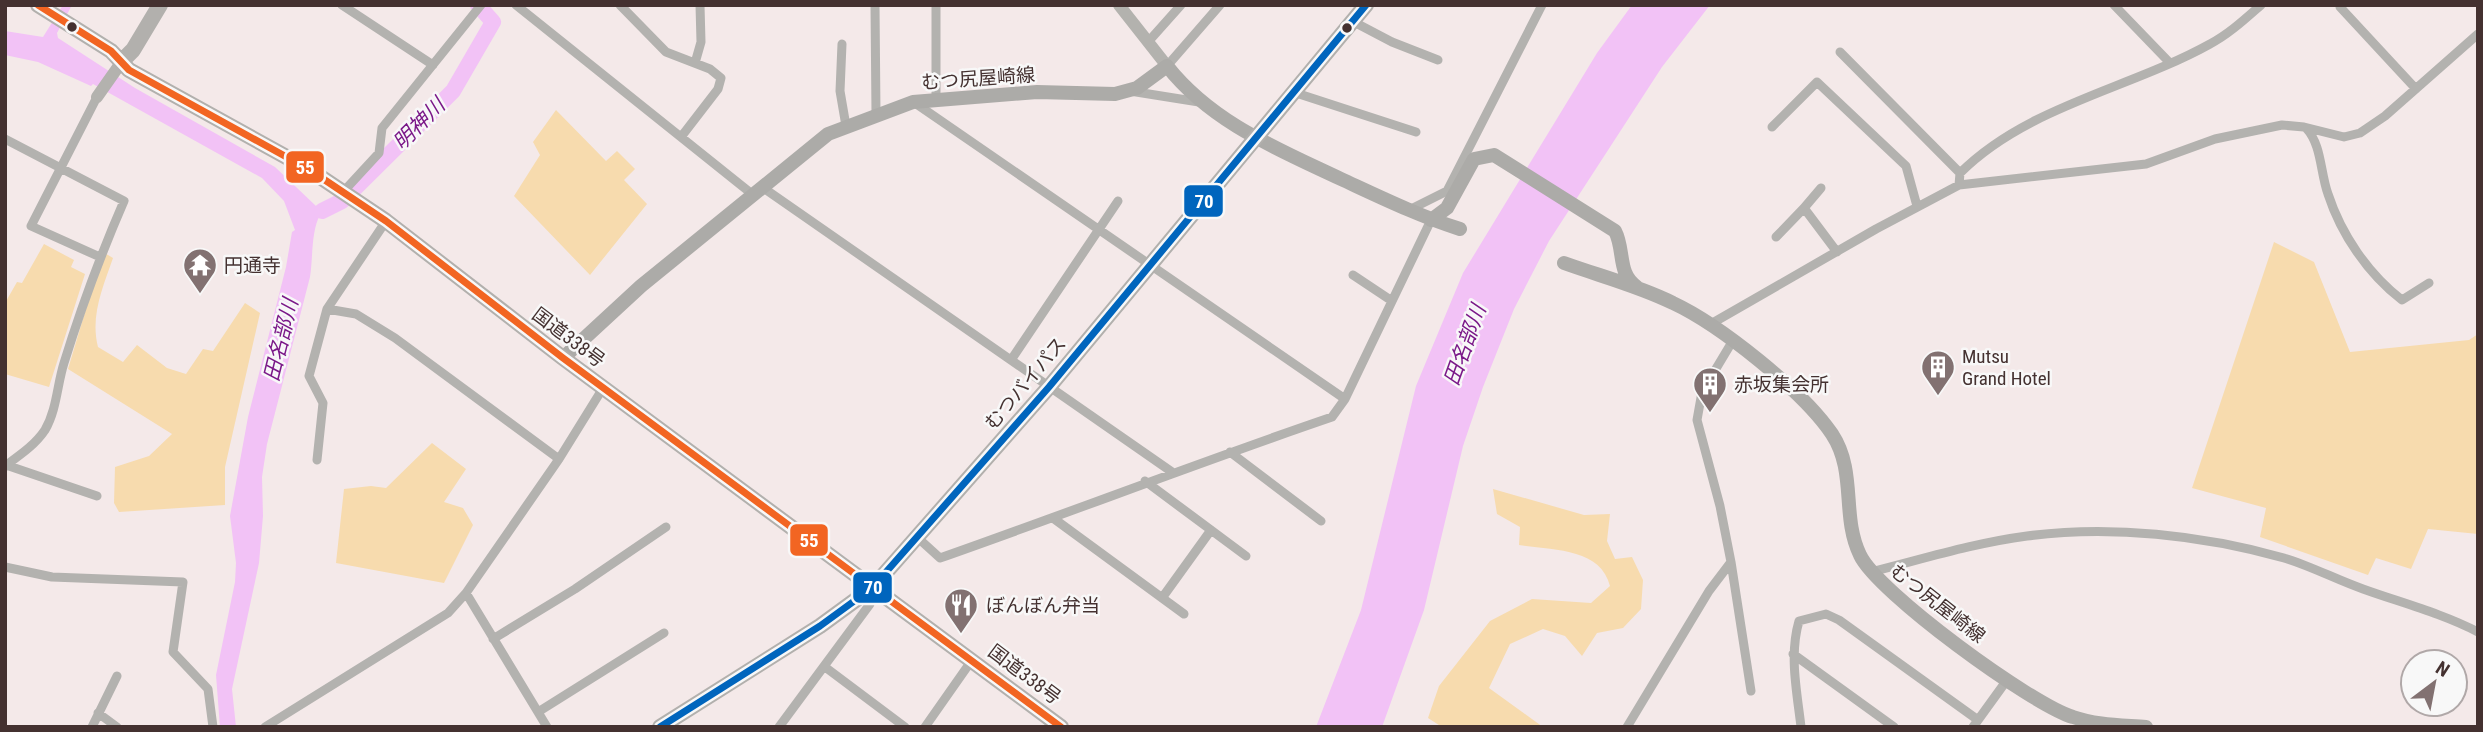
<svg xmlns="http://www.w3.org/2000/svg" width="2483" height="732" viewBox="0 0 2483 732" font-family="'Roboto Condensed','Noto Sans JP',sans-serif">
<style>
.green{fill:#f7dbae}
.water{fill:#f2c2f6}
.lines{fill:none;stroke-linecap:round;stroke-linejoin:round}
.river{stroke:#f2c2f6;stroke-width:16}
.street{stroke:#b3b2af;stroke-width:9}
.secondary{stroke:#b3b2ae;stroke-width:12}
.primary{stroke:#acaba8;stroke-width:14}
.highway{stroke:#b2b0ad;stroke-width:16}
.bus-1-casing{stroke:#f8f8f8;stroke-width:12}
.bus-2-casing{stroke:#f8f8f8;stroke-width:12}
.bus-1{stroke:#f26522;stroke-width:7}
.bus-2{stroke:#0065bd;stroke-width:7}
.bus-dot{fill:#443130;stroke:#f8f8f8;stroke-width:2.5}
.labels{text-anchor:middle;stroke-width:5;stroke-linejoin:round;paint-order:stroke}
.street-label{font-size:19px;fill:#443130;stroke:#f8f8f8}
.poi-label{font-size:19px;fill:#443130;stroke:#f8f8f8;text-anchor:start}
.water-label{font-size:21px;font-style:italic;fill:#7b1989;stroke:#f8f8f8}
.line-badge{stroke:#f8f8f8;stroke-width:2.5}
.badge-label{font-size:19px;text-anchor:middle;font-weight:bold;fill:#fff}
</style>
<rect width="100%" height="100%" fill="#f4e9e9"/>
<path class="green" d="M 556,110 L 606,161 L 617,151 L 635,169 L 624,180 L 647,204 L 590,275 L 514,196 L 540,155 L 533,142 Z
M 2274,242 L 2314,262 L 2350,352 L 2469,340 L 2478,334 L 2478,534 L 2428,529 L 2411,569 L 2376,558 L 2368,575 L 2260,537 L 2266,508 L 2192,488 Z
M 44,244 L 74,260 L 71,267 L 85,274 L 49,387 L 5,374 L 5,303 L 17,282 L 22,283 Z
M 103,252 L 113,258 C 103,287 90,316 98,347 L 123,362 L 137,345 L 167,368 L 186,374 L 203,349 L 213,351 L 245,303 L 260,313 L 225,467 L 225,505 L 119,512 L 114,503 L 115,467 L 149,456 L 172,434 L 68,369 Z
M 432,443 L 466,469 L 444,502 L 463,508 L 473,525 L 444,583 L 336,563 L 344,489 L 371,486 L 386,488 Z
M 1493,489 L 1584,515 L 1610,514 L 1607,541 L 1615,559 L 1632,557 L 1643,580 L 1641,609 L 1623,628 L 1597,633 L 1582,656 L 1565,636 L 1543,629 L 1510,644 L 1489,688 L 1543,727 L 1442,727 L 1428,718 L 1439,686 L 1490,621 L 1532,599 L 1591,603 L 1610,586 C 1601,548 1552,550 1519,545 L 1520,527 L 1497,514 Z"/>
<path class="water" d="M 63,5 L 72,5 L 57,33 L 58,38 L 135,88 L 275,167 L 316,206 L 332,206 L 339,199 L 343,203 L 328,215 L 320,215 C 311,231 313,259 310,277 L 267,444 L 262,477 L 263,516 L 259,563 L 232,689 L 236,727 L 220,727 L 216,675 L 235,582 L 236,563 L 230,516 L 248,417 L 286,267 L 292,232 L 295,230 L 284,201 L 262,178 L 93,84 L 91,86 L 38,62 L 5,55 L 5,31 L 43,37 Z
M 1632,5 L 1710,5 L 1662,67 L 1549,241 L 1514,309 L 1483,387 L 1463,446 L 1424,610 L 1382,727 L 1316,727 L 1361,610 L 1416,386 L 1463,273 L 1597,53 Z"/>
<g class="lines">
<path class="river" d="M 322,211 L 342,201 L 453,91 L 493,22 L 478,5"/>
<path class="street" d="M 342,5 L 433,65
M 516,5 L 752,194
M 620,5 L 666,52 L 710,69 L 721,78 L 718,89 L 681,137
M 875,5 L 876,114
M 936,5 L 936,99
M 2114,5 L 2169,62
M 2340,7 L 2416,89
M 1352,21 L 1392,42 L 1438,60
M 1148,42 L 1181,5
M 842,44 L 840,91 L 846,126
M 1840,52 L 1960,173
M 695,63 L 701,42 L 700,5
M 1167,66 L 1220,5
M 1130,91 L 1199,102
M 1293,92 L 1416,132
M 97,97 L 31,226 L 100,257
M 915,103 L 1345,399
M 1772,127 L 1817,82 L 1906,166 L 1917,206
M 2306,128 C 2322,145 2320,172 2328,194 C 2341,234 2368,274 2402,300 L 2429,283
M 5,139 L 124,201 C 101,254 81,308 64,363 C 57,385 57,409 45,430 C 35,445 20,455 5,466
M 1959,185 L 1960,173 C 2027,106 2129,89 2210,44 C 2229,34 2245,19 2261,5
M 762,187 L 1172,472
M 1821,188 L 1804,208 L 1837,252
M 343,192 L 379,153 L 382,128 L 481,5
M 1409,210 L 1447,191 L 1542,5
M 1776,237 L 1804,208
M 1353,275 L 1392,301
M 327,309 L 356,314 L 395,338 L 559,459
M 1709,325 L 1876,229 L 1959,185 L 2146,164 L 2215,139 L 2282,125 L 2304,127 L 2344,137 L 2360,133 L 2385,116 L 2478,34
M 1011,360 L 1118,201
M 1230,452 L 1321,521
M 317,460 L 323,403 L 309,376 L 327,309 L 386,221
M 6,465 L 97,496
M 1145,481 L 1246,556
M 1053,518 L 1184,614
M 918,538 L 940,558 C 1071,512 1200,462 1332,417 L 1345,399 L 1431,220
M 1731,562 L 1751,691
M 5,567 L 52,577 L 183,582 L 173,652 L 208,689 L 213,727
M 1871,572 C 1923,559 1974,543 2027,536 C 2110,525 2203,535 2284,558 C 2311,566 2337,580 2363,589 C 2402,603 2441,613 2478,632
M 466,593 L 547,727
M 1162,598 L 1211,530
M 493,639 L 575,589 L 666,527
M 1793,654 L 1894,727
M 825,667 L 905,727
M 538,712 L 664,633
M 98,713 L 117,727
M 92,727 L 117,676
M 265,727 L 448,613 L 466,593 L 559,459 L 603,388
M 779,727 L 870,604 L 872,588
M 925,727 L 972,660
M 1627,727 L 1709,591 L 1731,562 L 1720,506 L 1697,420 L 1702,392 L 1732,342
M 1801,727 C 1797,692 1789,655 1799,621 L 1826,614 L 1839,620 L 1978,720
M 1973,727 L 2007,680"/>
<path class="secondary" d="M 1119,5 L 1167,66
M 97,97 L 123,60"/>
<path class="primary" d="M 1431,220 L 1447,208 L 1474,159 L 1494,155 L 1615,231 C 1625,250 1617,274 1637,287
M 1564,263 C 1600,276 1639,286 1673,303 C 1720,325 1803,391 1832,434 C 1857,472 1841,516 1860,555 C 1877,592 2032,705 2073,717 C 2096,725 2122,725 2146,727
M 563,358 L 641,286 L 828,134 L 913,102 L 1037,92 L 1115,94 L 1137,88 L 1167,66 C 1212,123 1278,149 1341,179 C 1380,197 1419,216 1460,229"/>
<path class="highway" d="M 38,5 L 111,51 L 129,70 L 310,170 L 386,221 L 563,358 L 1061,727
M 123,60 L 133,50 L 160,5
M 660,727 L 820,626 L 872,588 L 1049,387 L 1366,5"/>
<g class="bus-1-casing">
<path id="bus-1" d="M 38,5 L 111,51 L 129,70 L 310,170 L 386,221 L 563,358 L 1061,727"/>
</g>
<g class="bus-2-casing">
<path id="bus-2" d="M 660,727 L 820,626 L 872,588 L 1049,387 L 1366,5"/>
</g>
<use href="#bus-1" class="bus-1"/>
<use href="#bus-2" class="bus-2"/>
</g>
<defs>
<g id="temple-pin" transform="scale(1.75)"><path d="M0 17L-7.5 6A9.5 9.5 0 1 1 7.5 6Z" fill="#827171" stroke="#f8f8f8"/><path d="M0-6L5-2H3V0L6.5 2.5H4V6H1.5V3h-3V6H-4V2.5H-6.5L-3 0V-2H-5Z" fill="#fff"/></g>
<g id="building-pin" transform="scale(1.75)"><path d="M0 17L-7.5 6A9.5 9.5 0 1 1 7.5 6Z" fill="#827171" stroke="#f8f8f8"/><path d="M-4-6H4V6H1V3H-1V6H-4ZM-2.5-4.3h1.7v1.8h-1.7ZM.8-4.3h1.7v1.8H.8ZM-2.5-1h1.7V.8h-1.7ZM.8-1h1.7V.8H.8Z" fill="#fff"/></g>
<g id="restaurant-pin" transform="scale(1.75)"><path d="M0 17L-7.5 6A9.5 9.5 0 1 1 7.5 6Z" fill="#827171" stroke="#f8f8f8"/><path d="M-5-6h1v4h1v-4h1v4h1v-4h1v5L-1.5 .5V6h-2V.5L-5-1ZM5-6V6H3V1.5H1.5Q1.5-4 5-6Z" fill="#fff"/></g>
</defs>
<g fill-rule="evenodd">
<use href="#temple-pin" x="200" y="265"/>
<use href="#building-pin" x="1938" y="367"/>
<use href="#building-pin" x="1710" y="384"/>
<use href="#restaurant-pin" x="961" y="605"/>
</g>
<g class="bus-dot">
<circle cx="72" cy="27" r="6"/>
<circle cx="1347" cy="28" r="6"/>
</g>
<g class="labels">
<g class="street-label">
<text transform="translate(978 78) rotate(-4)" y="7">むつ尻屋崎線</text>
<text transform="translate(569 337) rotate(37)" y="7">国道338号</text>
<text transform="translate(1025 383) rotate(-50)" y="7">むつバイパス</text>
<text transform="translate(1938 603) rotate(38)" y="7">むつ尻屋崎線</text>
<text transform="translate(1025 674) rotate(37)" y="7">国道338号</text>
</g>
<g class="poi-label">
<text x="224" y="272">円通寺</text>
<text x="1962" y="363">Mutsu<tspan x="1962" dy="22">Grand Hotel</tspan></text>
<text x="1734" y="391">赤坂集会所</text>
<text x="986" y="612">ぼんぼん弁当</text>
</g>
<g class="water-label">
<text transform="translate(419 124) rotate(-45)" y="7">明神川</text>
<text transform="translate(281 340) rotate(-76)" y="7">田名部川</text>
<text transform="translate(1465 345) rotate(-70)" y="7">田名部川</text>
</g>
</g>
<g class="line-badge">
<rect x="285" y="150" width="40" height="34" rx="7" fill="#f26522"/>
<rect x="1183" y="184" width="41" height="34" rx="7" fill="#0065bd"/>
<rect x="789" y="523" width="40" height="34" rx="7" fill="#f26522"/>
<rect x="852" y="571" width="41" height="33" rx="7" fill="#0065bd"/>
</g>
<g class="badge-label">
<text x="305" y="174">55</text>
<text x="1204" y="208">70</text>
<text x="809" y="547">55</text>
<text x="873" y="594">70</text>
</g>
<rect width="2483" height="732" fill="none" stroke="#443130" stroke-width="14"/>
<g transform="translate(2434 683) rotate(32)"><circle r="33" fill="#f8f8f8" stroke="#b0a8a8" stroke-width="2"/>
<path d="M0-5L12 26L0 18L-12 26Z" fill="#827171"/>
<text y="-10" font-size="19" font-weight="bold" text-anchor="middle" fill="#443130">N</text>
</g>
</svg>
